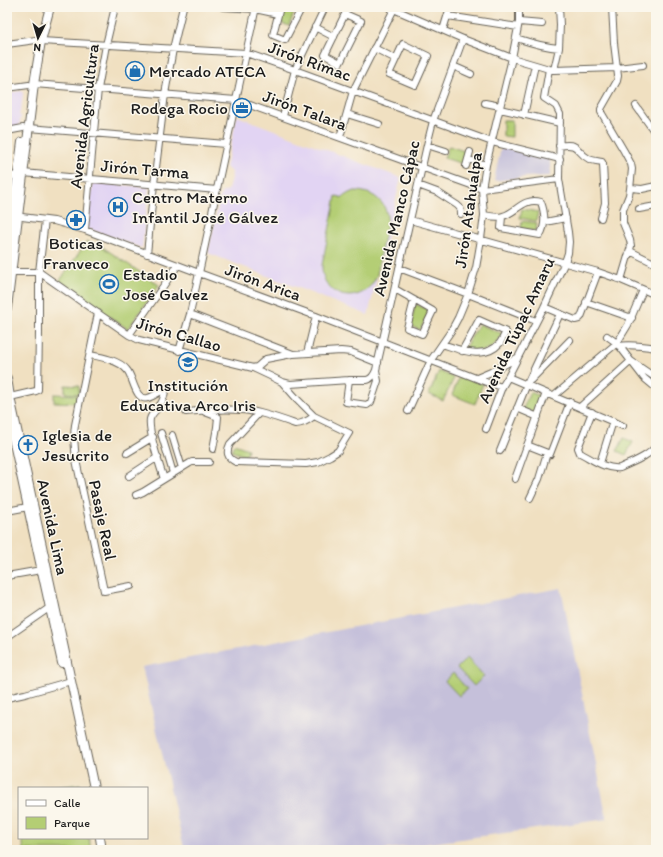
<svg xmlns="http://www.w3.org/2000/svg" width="663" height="857" viewBox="0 0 663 857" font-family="Itim,sans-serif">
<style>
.built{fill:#e2d4f3}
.industrial{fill:#c5c0da}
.green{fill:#b4ce74;stroke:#687548}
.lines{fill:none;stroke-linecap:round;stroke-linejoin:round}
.minor-casing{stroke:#666156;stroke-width:8}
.major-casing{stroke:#666156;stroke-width:10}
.minor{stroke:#fff;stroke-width:6}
.major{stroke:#fff;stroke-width:8}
.labels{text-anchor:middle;stroke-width:3;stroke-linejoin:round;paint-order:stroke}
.street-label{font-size:17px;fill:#1c1c1c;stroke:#fbf7ec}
.poi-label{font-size:17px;fill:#1c1c1c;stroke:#fbf7ec;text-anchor:start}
</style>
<rect width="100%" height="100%" fill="#fbf7ec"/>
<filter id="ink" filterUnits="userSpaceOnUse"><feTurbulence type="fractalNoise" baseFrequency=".025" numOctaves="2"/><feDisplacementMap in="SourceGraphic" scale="8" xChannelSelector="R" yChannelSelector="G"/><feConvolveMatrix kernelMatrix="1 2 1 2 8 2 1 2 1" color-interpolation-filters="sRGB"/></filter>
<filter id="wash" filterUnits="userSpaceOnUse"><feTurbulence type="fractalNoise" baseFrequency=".012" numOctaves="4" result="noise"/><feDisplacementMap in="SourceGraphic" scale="16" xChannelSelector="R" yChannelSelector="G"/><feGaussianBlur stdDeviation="0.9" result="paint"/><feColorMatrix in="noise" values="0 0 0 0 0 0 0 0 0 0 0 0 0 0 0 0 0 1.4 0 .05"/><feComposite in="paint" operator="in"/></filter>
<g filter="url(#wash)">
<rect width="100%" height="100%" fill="#f0e0c1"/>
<path class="built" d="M 22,91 L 23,93 L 21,110 L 20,111 L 19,115 L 21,116 L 19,127 L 7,130 L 7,93 Z
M 237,116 L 401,178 L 368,315 L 208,253 L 221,193 L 228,190 L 232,173 L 226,167 Z
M 93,183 L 149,187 L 142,248 L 86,228 Z"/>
<path class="industrial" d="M 501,147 L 550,158 L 550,176 L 525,177 L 494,181 Z
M 561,588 L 607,819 L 382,850 L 182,850 L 184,848 L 142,667 Z"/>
<path class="green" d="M 285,7 L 288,7 L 295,10 L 289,26 L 279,22 Z
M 503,120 L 512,120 L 512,137 L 503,136 Z
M 449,146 L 467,152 L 463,164 L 444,158 Z
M 355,191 C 371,191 385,200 387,216 C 388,224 385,233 383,241 C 381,252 379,264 377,275 C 364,308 321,300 322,265 L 336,196 L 341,197 L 341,198 L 349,193 Z
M 522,209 L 538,212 L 536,221 L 520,218 Z
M 522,221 L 537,223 L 536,231 L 521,229 Z
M 87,241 L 96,247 L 98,244 L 159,285 L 128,329 L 59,282 Z
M 415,304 L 430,310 L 420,330 L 411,326 Z
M 479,324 L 503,334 C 498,341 490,351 480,351 C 475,351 469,350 464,349 Z
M 439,371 L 454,378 L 443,401 L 429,394 Z
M 460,375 L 483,384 L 475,404 L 452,395 Z
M 65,385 L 79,386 L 79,394 L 65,393 Z
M 530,392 L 540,396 L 533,413 L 523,409 Z
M 54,394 L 77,395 L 76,403 L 54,402 Z
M 624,438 L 633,442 L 626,455 L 617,451 Z
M 234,444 L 248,449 L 246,456 L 231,451 Z
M 467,658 L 484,676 L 474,686 L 457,668 Z
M 453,673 L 467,689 L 459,696 L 445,681 Z
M 80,784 L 81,788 L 50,788 Z
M 22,838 L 89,838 L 91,850 L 24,850 Z"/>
</g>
<g filter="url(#ink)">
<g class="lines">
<g class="minor-casing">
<path id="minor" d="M 223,7 L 255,9 L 278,14
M 280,7 L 273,35 L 285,40 L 302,7
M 389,7 L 463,39 L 512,58 L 549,69 L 554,70 L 617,68 L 643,65
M 612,7 L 614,43 L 618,76 L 617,81 L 601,109 L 601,112 L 624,151 L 631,164 L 632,169 L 630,189 L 629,195 L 623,210 L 623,223 L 630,240 L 631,246 L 621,280
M 345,14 L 361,21 L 340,63 L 325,55 Z
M 448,16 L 518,27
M 519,22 L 542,24
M 315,27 L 334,37
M 443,30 L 450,7
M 516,38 C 531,43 544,47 559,48
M 41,41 L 246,53 L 295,70 L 492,142 L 560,159
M 7,44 L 36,40
M 403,44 L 428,56 L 415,85 L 389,74 Z
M 374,48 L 396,59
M 453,66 L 471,74
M 554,70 L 559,48 L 560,25 L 559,7
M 34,84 L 236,100 L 421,167 L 482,189 L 559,179
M 7,88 L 29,85
M 485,103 L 500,106
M 636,106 L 656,134
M 500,109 L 560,123
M 347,114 L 379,124
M 524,115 L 535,65
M 283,116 L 295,70 L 325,7
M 29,128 L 226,144
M 7,131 L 23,128
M 340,137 L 353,91 L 395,7
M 427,145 L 446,151
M 559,146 C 581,142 574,151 589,159 C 593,161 597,161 602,162 L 603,164 L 605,203 L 601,218
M 468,159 L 486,165
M 466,166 L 470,152
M 23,173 L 217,190
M 7,177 L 17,175
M 418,185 L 437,192 L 457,205 C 461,208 461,210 461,214
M 631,188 L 642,189 L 656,186
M 639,209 L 656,206
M 484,215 C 489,216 497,218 503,216 C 516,213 523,197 541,202 C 545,213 546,225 540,235 L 501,228 L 502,217
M 14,216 L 54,221 L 85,230 L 199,273 L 316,316 L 486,382 L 502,387
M 410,220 L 598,272 L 621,280 L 656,295
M 545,222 L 566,218
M 85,230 L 98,89 L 106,45 L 115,7
M 630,251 L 656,264
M 147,254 L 154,184 L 165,94 L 173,49 L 183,7
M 399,268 L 468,294 L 536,321
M 11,272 L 39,272 L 129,335 L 139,340 L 253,368 L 270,376 L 282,382 L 290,384 L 349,380 L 367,380 C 372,379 374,375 376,370
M 395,289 L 433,311 L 422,334 L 407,328 L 414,300
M 586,302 L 632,318
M 544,307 L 575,320 L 579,319 L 581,317 L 598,272
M 98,313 L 75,425 C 73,437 75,448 76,460 L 104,591 L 131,586
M 190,314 L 293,354 L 341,351 L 351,352 L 378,363
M 129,335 L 178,265
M 607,336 L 617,343 L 644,378 L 656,388
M 442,344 C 461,350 484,361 500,343 C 502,340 504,335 506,332 L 479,320 L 462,351
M 619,346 C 631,344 644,346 656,348
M 179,351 L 190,314 L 199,273 L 256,7
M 307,353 L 316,316
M 90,355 C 101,357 119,360 127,370 C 133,376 135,402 148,398 C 152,397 157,393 162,391 L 165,392 C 164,397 163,402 159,406 C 157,410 151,414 150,419 C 148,430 160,467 164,479
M 253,368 L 257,367 L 266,359 L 292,354
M 508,377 L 623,426
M 477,378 L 491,372 L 517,358
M 349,380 L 346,402 L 367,405 L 371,402 L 378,381 L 376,370 L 427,145 L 433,121 L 463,39
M 531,380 L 570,340
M 554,396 L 617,343 L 628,325 L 643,290
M 7,398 L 10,397 L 36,391 L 38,390 L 39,333 L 39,272 L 45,220
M 580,407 L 631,361 L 656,378
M 517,408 L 538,417
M 408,411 L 431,360 L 451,331 L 458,318 L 468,294 L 476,268 L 481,239 L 484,215 L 482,189 L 486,165 L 512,58 L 519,22 L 519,7
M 186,412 C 209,410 237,407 260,413 C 272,416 284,420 295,424 C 303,424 308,421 314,416
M 205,412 L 218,417 L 217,427 L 213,449
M 592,412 L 578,448 L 580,453 C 592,459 606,470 620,468 C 632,462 648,457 656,446
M 259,413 L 230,444 C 226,452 227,458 236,462 L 306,464 L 318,462 L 330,456 L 338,451 L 349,433 L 314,416 L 297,399 L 282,382
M 486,429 L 502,387 L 508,377 L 544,307 L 565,262 L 568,253 L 569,242 L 568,232 L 559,179 L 560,114 L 556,106 L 544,98 L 549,69
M 161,433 L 173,473
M 172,435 L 182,468
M 527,445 L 550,454 L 570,402
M 500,451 L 527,384 L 560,314
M 127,453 L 153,437
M 600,463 L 613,421
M 129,476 L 158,457
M 515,479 L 546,393
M 136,495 L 143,492 L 190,463 L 192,462 L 209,462
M 530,498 L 539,479 L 547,453
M 7,511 L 28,507
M 7,576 L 41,570
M 7,637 L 49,608
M 7,698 L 25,694 L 71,681"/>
</g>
<g class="major-casing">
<path id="major" d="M 7,258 L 22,142
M 7,308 L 34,84 L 41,41 L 50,7
M 7,378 L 10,397 L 94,788
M 7,411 L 62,663
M 100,838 L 102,850"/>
</g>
<use href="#minor" class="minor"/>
<use href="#major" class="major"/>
</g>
</g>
<defs>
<g id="shop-ring" transform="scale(1)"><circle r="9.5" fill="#fbf7ec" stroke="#1f6fb2" stroke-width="1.5"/><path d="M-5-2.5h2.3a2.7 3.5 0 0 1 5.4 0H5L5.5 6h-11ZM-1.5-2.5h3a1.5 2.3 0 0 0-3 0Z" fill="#1f6fb2"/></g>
<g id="office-ring" transform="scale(1)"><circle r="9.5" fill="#fbf7ec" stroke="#1f6fb2" stroke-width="1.5"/><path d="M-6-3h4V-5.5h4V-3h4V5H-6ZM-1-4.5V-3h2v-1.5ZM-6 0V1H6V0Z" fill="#1f6fb2"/></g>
<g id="hospital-ring" transform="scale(1)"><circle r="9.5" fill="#fbf7ec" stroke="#1f6fb2" stroke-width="1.5"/><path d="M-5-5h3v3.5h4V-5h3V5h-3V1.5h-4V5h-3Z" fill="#1f6fb2"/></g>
<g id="pharmacy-ring" transform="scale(1)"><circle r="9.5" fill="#fbf7ec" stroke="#1f6fb2" stroke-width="1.5"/><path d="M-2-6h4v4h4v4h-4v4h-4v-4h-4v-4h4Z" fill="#1f6fb2"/></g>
<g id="stadium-ring" transform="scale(1)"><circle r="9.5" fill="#fbf7ec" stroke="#1f6fb2" stroke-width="1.5"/><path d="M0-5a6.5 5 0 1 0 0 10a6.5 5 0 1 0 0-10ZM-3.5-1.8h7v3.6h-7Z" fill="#1f6fb2"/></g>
<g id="school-ring" transform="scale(1)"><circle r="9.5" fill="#fbf7ec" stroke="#1f6fb2" stroke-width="1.5"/><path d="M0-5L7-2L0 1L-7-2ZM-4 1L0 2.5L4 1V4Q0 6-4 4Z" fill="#1f6fb2"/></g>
<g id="church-ring" transform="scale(1)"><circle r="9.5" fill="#fbf7ec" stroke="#1f6fb2" stroke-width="1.5"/><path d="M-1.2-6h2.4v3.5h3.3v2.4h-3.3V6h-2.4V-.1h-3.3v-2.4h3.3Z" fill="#1f6fb2"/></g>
</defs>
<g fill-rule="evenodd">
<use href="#shop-ring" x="135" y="71"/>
<use href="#office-ring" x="242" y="108"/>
<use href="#hospital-ring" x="118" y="207"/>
<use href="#pharmacy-ring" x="76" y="220"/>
<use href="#stadium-ring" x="109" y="284"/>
<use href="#school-ring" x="188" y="362"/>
<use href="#church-ring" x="28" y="445"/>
</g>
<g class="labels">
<g class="street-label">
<text transform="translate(310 61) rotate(20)" y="6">Jirón Rímac</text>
<text transform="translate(305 110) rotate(20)" y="6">Jirón Talara</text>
<text transform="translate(84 116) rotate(-83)" y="6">Avenida Agricultura</text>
<text transform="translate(145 169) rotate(5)" y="6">Jirón Tarma</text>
<text transform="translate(468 210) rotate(-82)" y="6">Jirón Atahualpa</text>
<text transform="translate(396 218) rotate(-77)" y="6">Avenida Manco Cápac</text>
<text transform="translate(263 282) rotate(20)" y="6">Jirón Arica</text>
<text transform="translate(516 330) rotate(-65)" y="6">Avenida Túpac Amaru</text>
<text transform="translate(179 334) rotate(16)" y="6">Jirón Callao</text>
<text transform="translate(103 520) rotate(78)" y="6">Pasaje Real</text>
<text transform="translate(53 527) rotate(78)" y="6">Avenida Lima</text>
</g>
<g class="poi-label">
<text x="149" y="77">Mercado ATECA</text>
<text x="228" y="114" text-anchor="end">Rodega Rocio</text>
<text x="132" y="203">Centro Materno<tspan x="132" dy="20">Infantil José Gálvez</tspan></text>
<text x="76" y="249" text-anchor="middle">Boticas<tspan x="76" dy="20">Franveco</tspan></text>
<text x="123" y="280">Estadio<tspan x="123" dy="20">José Galvez</tspan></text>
<text x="188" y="391" text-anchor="middle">Institución<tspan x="188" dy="20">Educativa Arco Iris</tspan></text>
<text x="42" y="441">Iglesia de<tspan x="42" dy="20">Jesucrito</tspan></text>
</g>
</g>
<rect width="663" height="857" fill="none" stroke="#fbf7ec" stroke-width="24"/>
<rect x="18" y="787" width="130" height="52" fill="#fbf7ec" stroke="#a29f99"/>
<rect x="26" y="800" width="20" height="6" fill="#ffffff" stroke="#a29f99"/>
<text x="54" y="807" font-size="12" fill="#1c1c1c">Calle</text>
<rect x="26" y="817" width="20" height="12" fill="#b4ce74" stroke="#a29f99"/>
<text x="54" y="827" font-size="12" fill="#1c1c1c">Parque</text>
<g transform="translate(38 38) rotate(185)" stroke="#fbf7ec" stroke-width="3" paint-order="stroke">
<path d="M0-3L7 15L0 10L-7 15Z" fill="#1c1c1c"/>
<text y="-6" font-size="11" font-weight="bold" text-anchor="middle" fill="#1c1c1c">N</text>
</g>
</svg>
